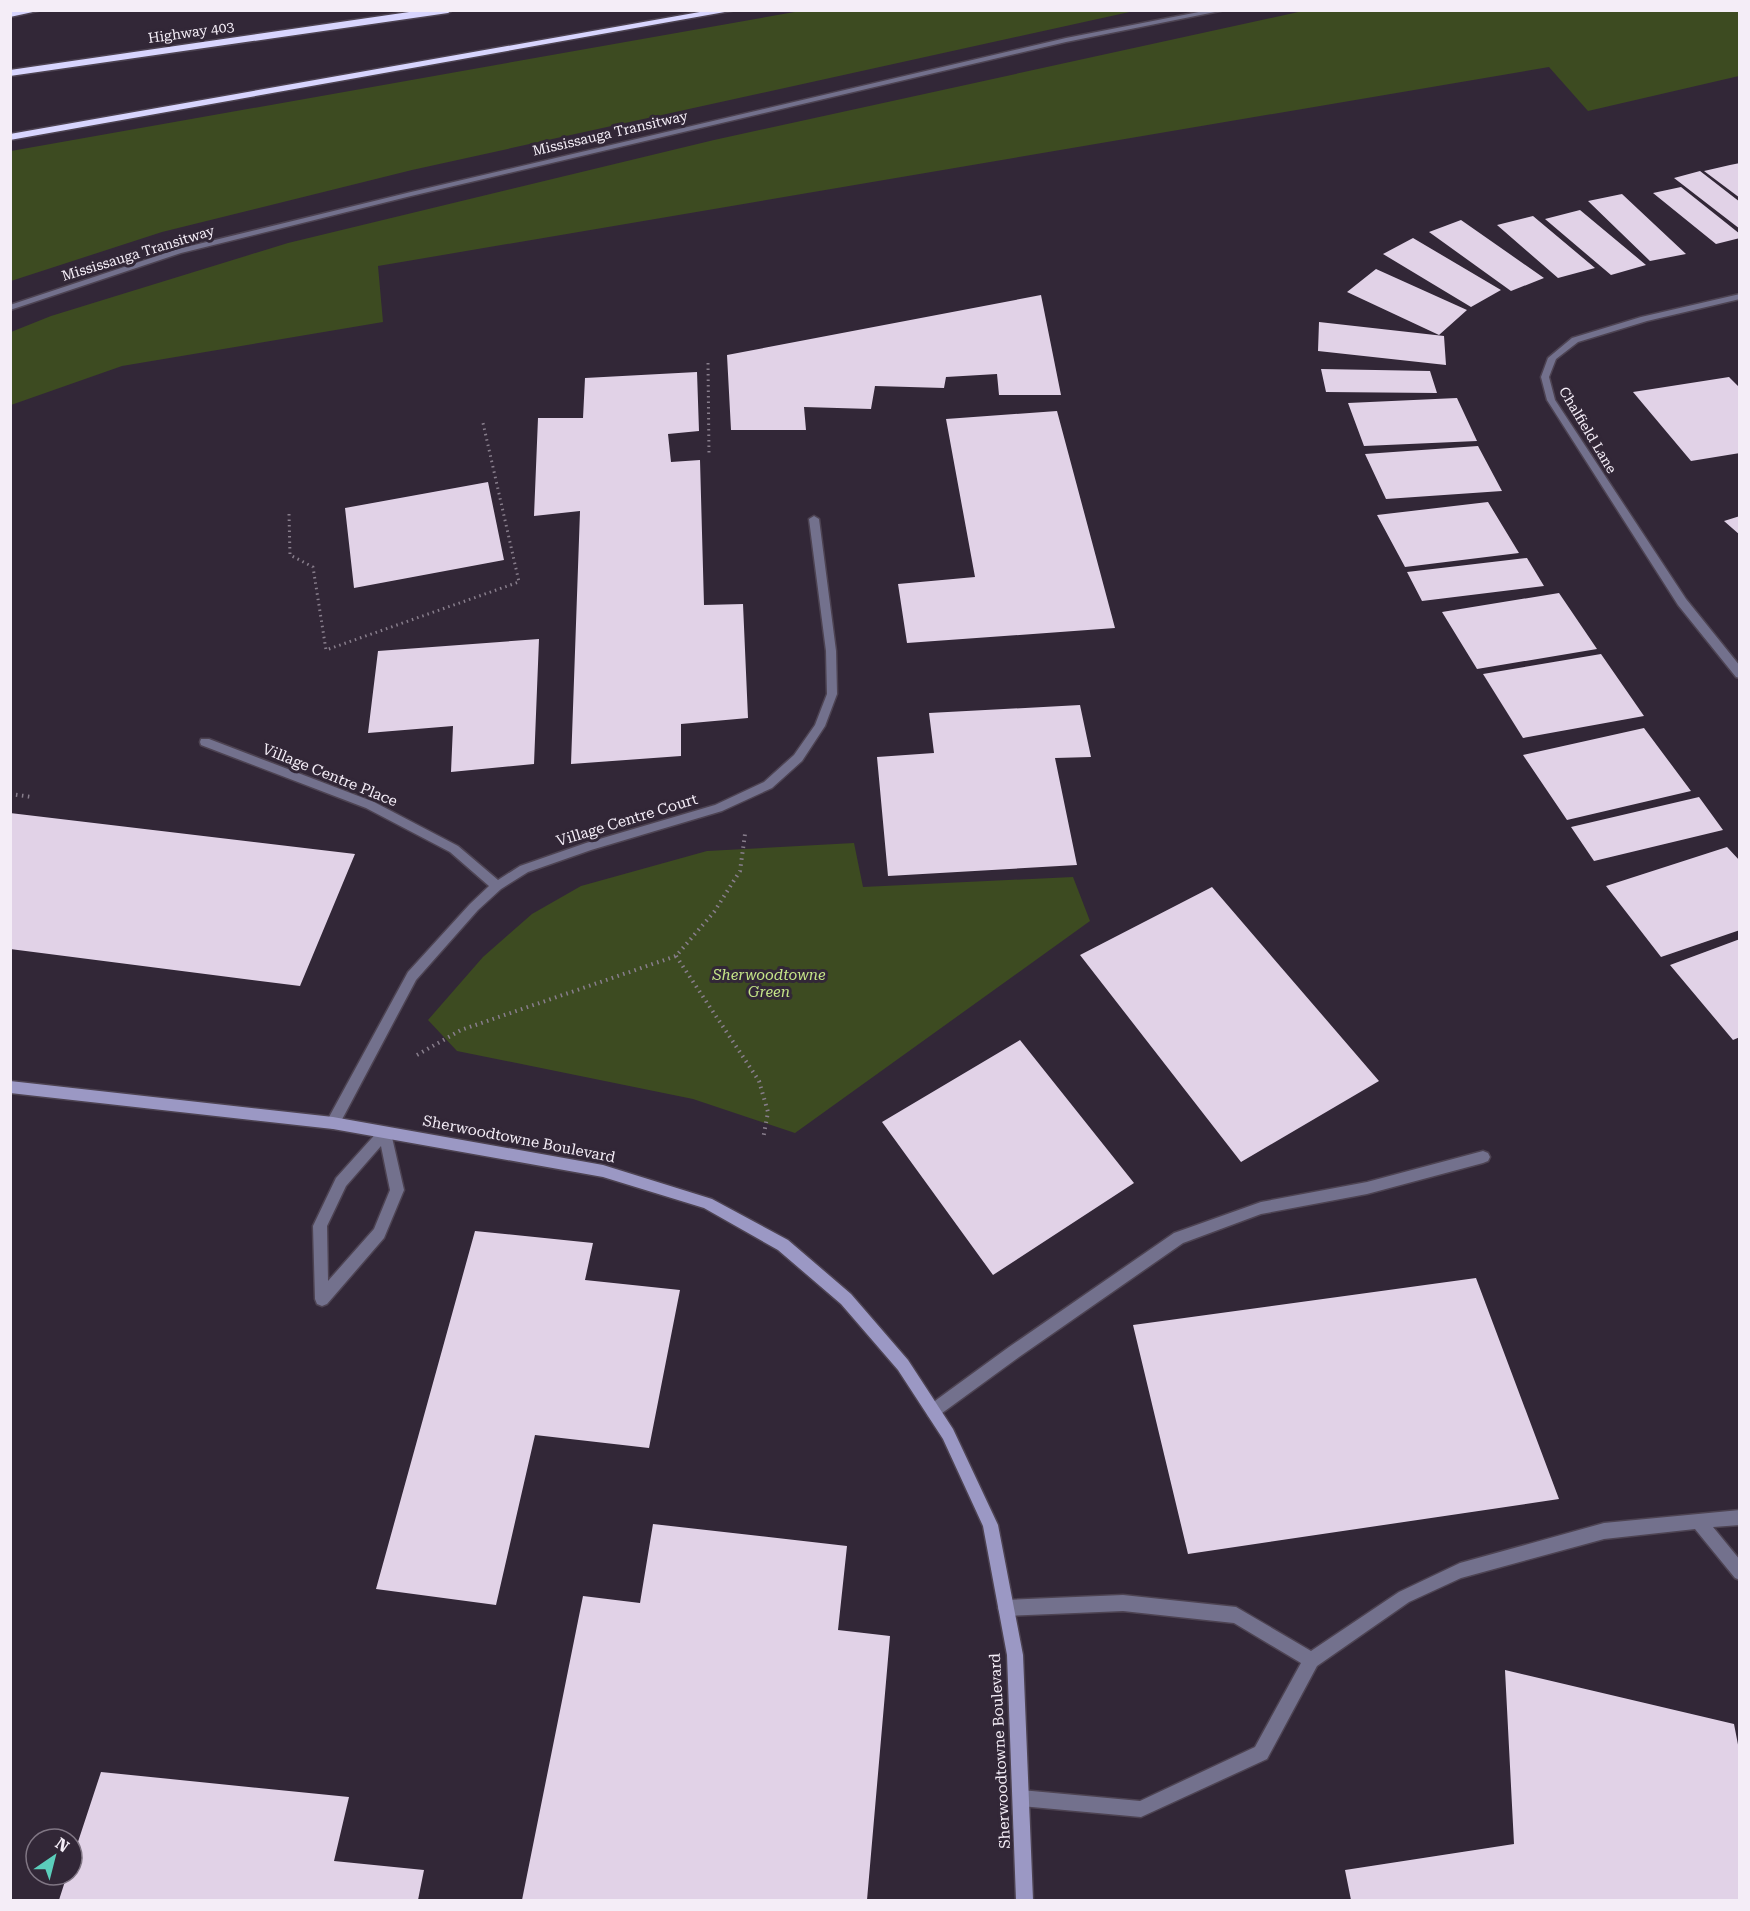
<svg xmlns="http://www.w3.org/2000/svg" width="1750" height="1911" viewBox="0 0 1750 1911" font-family="'Roboto Serif',serif">
<style>
.green{fill:#3d4b21}
.building{fill:#e1d2e7}
.lines{fill:none;stroke-linecap:round;stroke-linejoin:round}
.lane-casing{stroke:#4d4352;stroke-width:3}
.street-casing{stroke:#4d4352;stroke-width:3}
.secondary-casing{stroke:#4d4352;stroke-width:3}
.highway-casing{stroke:#4d4352;stroke-width:3}
.path-far1{stroke:#887e8c;stroke-width:3;stroke-dasharray:1.5 4;stroke-linecap:butt}
.path{stroke:#887e8c;stroke-width:4;stroke-dasharray:1.5 4.5;stroke-linecap:butt}
.lane{fill:#73718d;fill-rule:evenodd}
.street{fill:#73718d;fill-rule:evenodd}
.secondary{fill:#9b98c4;fill-rule:evenodd}
.highway{fill:#d8d5fe;fill-rule:evenodd}
.labels{text-anchor:middle;stroke-width:6;stroke-linejoin:round;paint-order:stroke}
.far-street-label{font-size:14px;fill:#f4edf7;stroke:#322737}
.street-label{font-size:15px;fill:#f4edf7;stroke:#322737}
.park-label{font-size:15px;font-style:italic;fill:#c5e588;stroke:#322737}
</style>
<rect width="100%" height="100%" fill="#322737"/>
<path class="green" d="M 806,10 L 1134,11 L 412,170 L 162,232 L 11,281 L 11,151 Z
M 1303,11 L 1739,11 L 1739,76 L 1588,111 L 1549,67 L 378,266 L 383,322 L 122,366 L 11,405 L 11,332 L 51,316 L 288,243 L 714,140 Z
M 854,843 L 863,887 L 1073,877 L 1090,921 L 795,1133 L 693,1099 L 457,1051 L 428,1020 L 483,957 L 532,914 L 581,886 L 707,851 Z"/>
<path class="building" d="M 1740,163 L 1740,198 L 1704,171 L 1730,165 Z
M 1700,171 L 1740,202 L 1740,229 L 1674,178 Z
M 1681,187 L 1740,234 L 1740,238 L 1716,244 L 1653,193 Z
M 1622,194 L 1686,254 L 1650,261 L 1588,201 Z
M 1580,210 L 1646,265 L 1611,275 L 1545,219 Z
M 1533,216 L 1595,268 L 1558,278 L 1497,225 Z
M 1461,220 L 1544,278 L 1511,291 L 1429,232 Z
M 1413,238 L 1501,290 L 1471,307 L 1383,254 Z
M 1376,269 L 1467,310 L 1439,335 L 1347,292 Z
M 1041,295 L 1061,395 L 999,395 L 997,374 L 946,377 L 944,388 L 875,386 L 871,409 L 804,407 L 806,430 L 731,430 L 727,355 Z
M 1319,322 L 1444,336 L 1446,365 L 1318,351 Z
M 1321,369 L 1430,371 L 1437,393 L 1326,392 Z
M 697,372 L 699,431 L 668,434 L 671,462 L 700,460 L 704,605 L 743,604 L 748,718 L 681,724 L 681,756 L 571,764 L 580,511 L 534,516 L 538,418 L 583,418 L 585,378 Z
M 1729,377 L 1740,388 L 1740,453 L 1691,461 L 1633,392 Z
M 1457,398 L 1477,441 L 1364,446 L 1348,403 Z
M 1057,411 L 1115,628 L 907,643 L 898,584 L 975,577 L 946,419 Z
M 1478,446 L 1502,491 L 1386,499 L 1365,454 Z
M 488,482 L 504,560 L 354,588 L 345,508 Z
M 1488,502 L 1519,553 L 1405,567 L 1377,515 Z
M 1740,516 L 1740,535 L 1724,521 Z
M 1527,558 L 1544,586 L 1422,601 L 1407,572 Z
M 1559,593 L 1597,649 L 1477,669 L 1442,612 Z
M 539,639 L 534,764 L 451,772 L 453,726 L 368,733 L 378,651 Z
M 1601,654 L 1644,716 L 1523,738 L 1483,674 Z
M 1080,705 L 1091,757 L 1055,758 L 1077,865 L 888,876 L 877,757 L 934,753 L 929,713 Z
M 1644,728 L 1691,791 L 1567,820 L 1523,755 Z
M 1699,797 L 1723,830 L 1594,861 L 1571,827 Z
M 10,813 L 355,854 L 300,986 L 10,949 Z
M 1727,847 L 1740,861 L 1740,930 L 1661,957 L 1606,886 Z
M 1212,887 L 1379,1081 L 1241,1162 L 1080,955 Z
M 1740,939 L 1740,1037 L 1733,1040 L 1670,965 Z
M 1020,1040 L 1134,1183 L 993,1275 L 882,1122 Z
M 475,1231 L 593,1243 L 585,1280 L 680,1290 L 649,1448 L 535,1435 L 496,1605 L 376,1589 Z
M 1476,1278 L 1559,1499 L 1188,1554 L 1133,1325 Z
M 653,1524 L 847,1546 L 838,1630 L 890,1636 L 867,1900 L 522,1900 L 583,1596 L 640,1603 Z
M 1505,1670 L 1734,1724 L 1740,1755 L 1740,1900 L 1351,1900 L 1345,1870 L 1514,1844 Z
M 101,1772 L 349,1797 L 334,1861 L 424,1870 L 418,1900 L 59,1900 L 67,1875 L 72,1875 L 72,1860 Z"/>
<g class="lines">
<g class="lane-casing">
<path id="lane" d="M 1209,10 L 1225,10 L 1066,42 L 411,196 L 181,253 L 10,310 L 10,305 L 178,249 L 411,192 L 1066,38 Z
M 385,1127 L 390,1129 L 391,1133 L 404,1190 L 384,1238 L 327,1304 L 322,1306 L 317,1304 L 315,1299 L 313,1226 L 336,1178 L 380,1129 ZM 381,1146 L 390,1190 L 374,1229 L 328,1281 L 327,1226 L 346,1186 Z
M 1483,1151 L 1488,1153 L 1490,1157 L 1488,1161 L 1483,1163 L 1367,1194 L 1261,1214 L 1183,1243 L 1019,1357 L 938,1416 L 933,1418 L 928,1416 L 926,1411 L 928,1406 L 1009,1347 L 1174,1233 L 1261,1202 L 1367,1182 Z
M 1740,1510 L 1740,1525 L 1713,1527 L 1740,1560 L 1740,1580 L 1735,1578 L 1695,1529 L 1604,1539 L 1461,1578 L 1409,1602 L 1317,1666 L 1267,1759 L 1141,1817 L 1021,1806 L 1015,1804 L 1013,1798 L 1015,1792 L 1021,1790 L 1140,1801 L 1255,1747 L 1301,1663 L 1234,1623 L 1123,1611 L 1006,1616 L 1000,1614 L 998,1608 L 1000,1602 L 1006,1600 L 1123,1595 L 1236,1607 L 1311,1651 L 1399,1592 L 1460,1563 L 1604,1523 Z"/>
</g>
<g class="street-casing">
<path id="street" d="M 1740,294 L 1740,299 L 1647,321 L 1578,342 L 1556,359 L 1549,377 L 1555,400 L 1686,599 L 1740,666 L 1740,678 L 1736,677 L 1678,605 L 1547,400 L 1541,377 L 1548,358 L 1572,338 L 1641,317 Z
M 814,516 L 819,519 L 836,651 L 837,694 L 825,726 L 802,761 L 772,788 L 722,811 L 591,850 L 528,872 L 501,889 L 478,910 L 416,980 L 338,1127 L 333,1129 L 328,1127 L 327,1123 L 328,1119 L 408,972 L 470,904 L 489,886 L 450,852 L 366,808 L 201,745 L 200,742 L 201,739 L 209,739 L 374,802 L 458,846 L 498,880 L 520,866 L 586,843 L 715,805 L 764,782 L 794,755 L 815,725 L 827,694 L 826,651 L 809,519 Z"/>
</g>
<g class="secondary-casing">
<path id="secondary" d="M 10,1081 L 333,1117 L 603,1165 L 712,1199 L 788,1240 L 851,1294 L 908,1360 L 953,1429 L 998,1525 L 1023,1655 L 1033,1900 L 1016,1900 L 1007,1655 L 983,1526 L 943,1439 L 898,1370 L 841,1304 L 778,1250 L 704,1208 L 603,1177 L 333,1129 L 10,1093 Z"/>
</g>
<g class="highway-casing">
<path id="highway" d="M 42,10 L 10,17 L 10,11 Z
M 423,10 L 453,10 L 448,13 L 10,76 L 10,70 Z
M 711,10 L 736,10 L 10,140 L 10,134 Z"/>
</g>
<path class="path-far1" d="M 708,363 L 709,455
M 289,514 L 290,555 L 313,567 L 326,650 L 519,582 L 483,423"/>
<path class="path" d="M 10,794 L 32,797
M 676,956 L 759,1081 L 768,1112 L 763,1139
M 417,1055 L 461,1030 L 676,956 L 714,912 L 740,871 L 745,834"/>
<use href="#lane" class="lane"/>
<use href="#street" class="street"/>
<use href="#secondary" class="secondary"/>
<use href="#highway" class="highway"/>
</g>
<g class="labels">
<g class="far-street-label">
<text transform="translate(191 32) rotate(-8)" y="5">Highway 403</text>
<text transform="translate(610 133) rotate(-13)" y="5">Mississauga Transitway</text>
<text transform="translate(138 253) rotate(-17)" y="5">Mississauga Transitway</text>
<text transform="translate(1588 430) rotate(59)" y="5">Chalfield Lane</text>
</g>
<g class="street-label">
<text transform="translate(330 775) rotate(22)" y="5">Village Centre Place</text>
<text transform="translate(627 820) rotate(-17)" y="5">Village Centre Court</text>
<text transform="translate(519 1139) rotate(11)" y="5">Sherwoodtowne Boulevard</text>
<text transform="translate(1000 1751) rotate(-93)" y="5">Sherwoodtowne Boulevard</text>
</g>
<g class="park-label">
<text x="769" y="980">Sherwoodtowne<tspan x="769" dy="17">Green</tspan></text>
</g>
</g>
<rect width="1750" height="1911" fill="none" stroke="#f4edf7" stroke-width="24"/>
<g transform="translate(54 1857) rotate(35)"><circle r="28" fill="#322737" stroke="#807684" stroke-width="1.5"/>
<path d="M0-4.5L10 22L0 15L-10 22Z" fill="#5bcebb"/>
<text y="-9" font-size="16" font-weight="bold" text-anchor="middle" fill="#f4edf7">N</text>
</g>
</svg>
